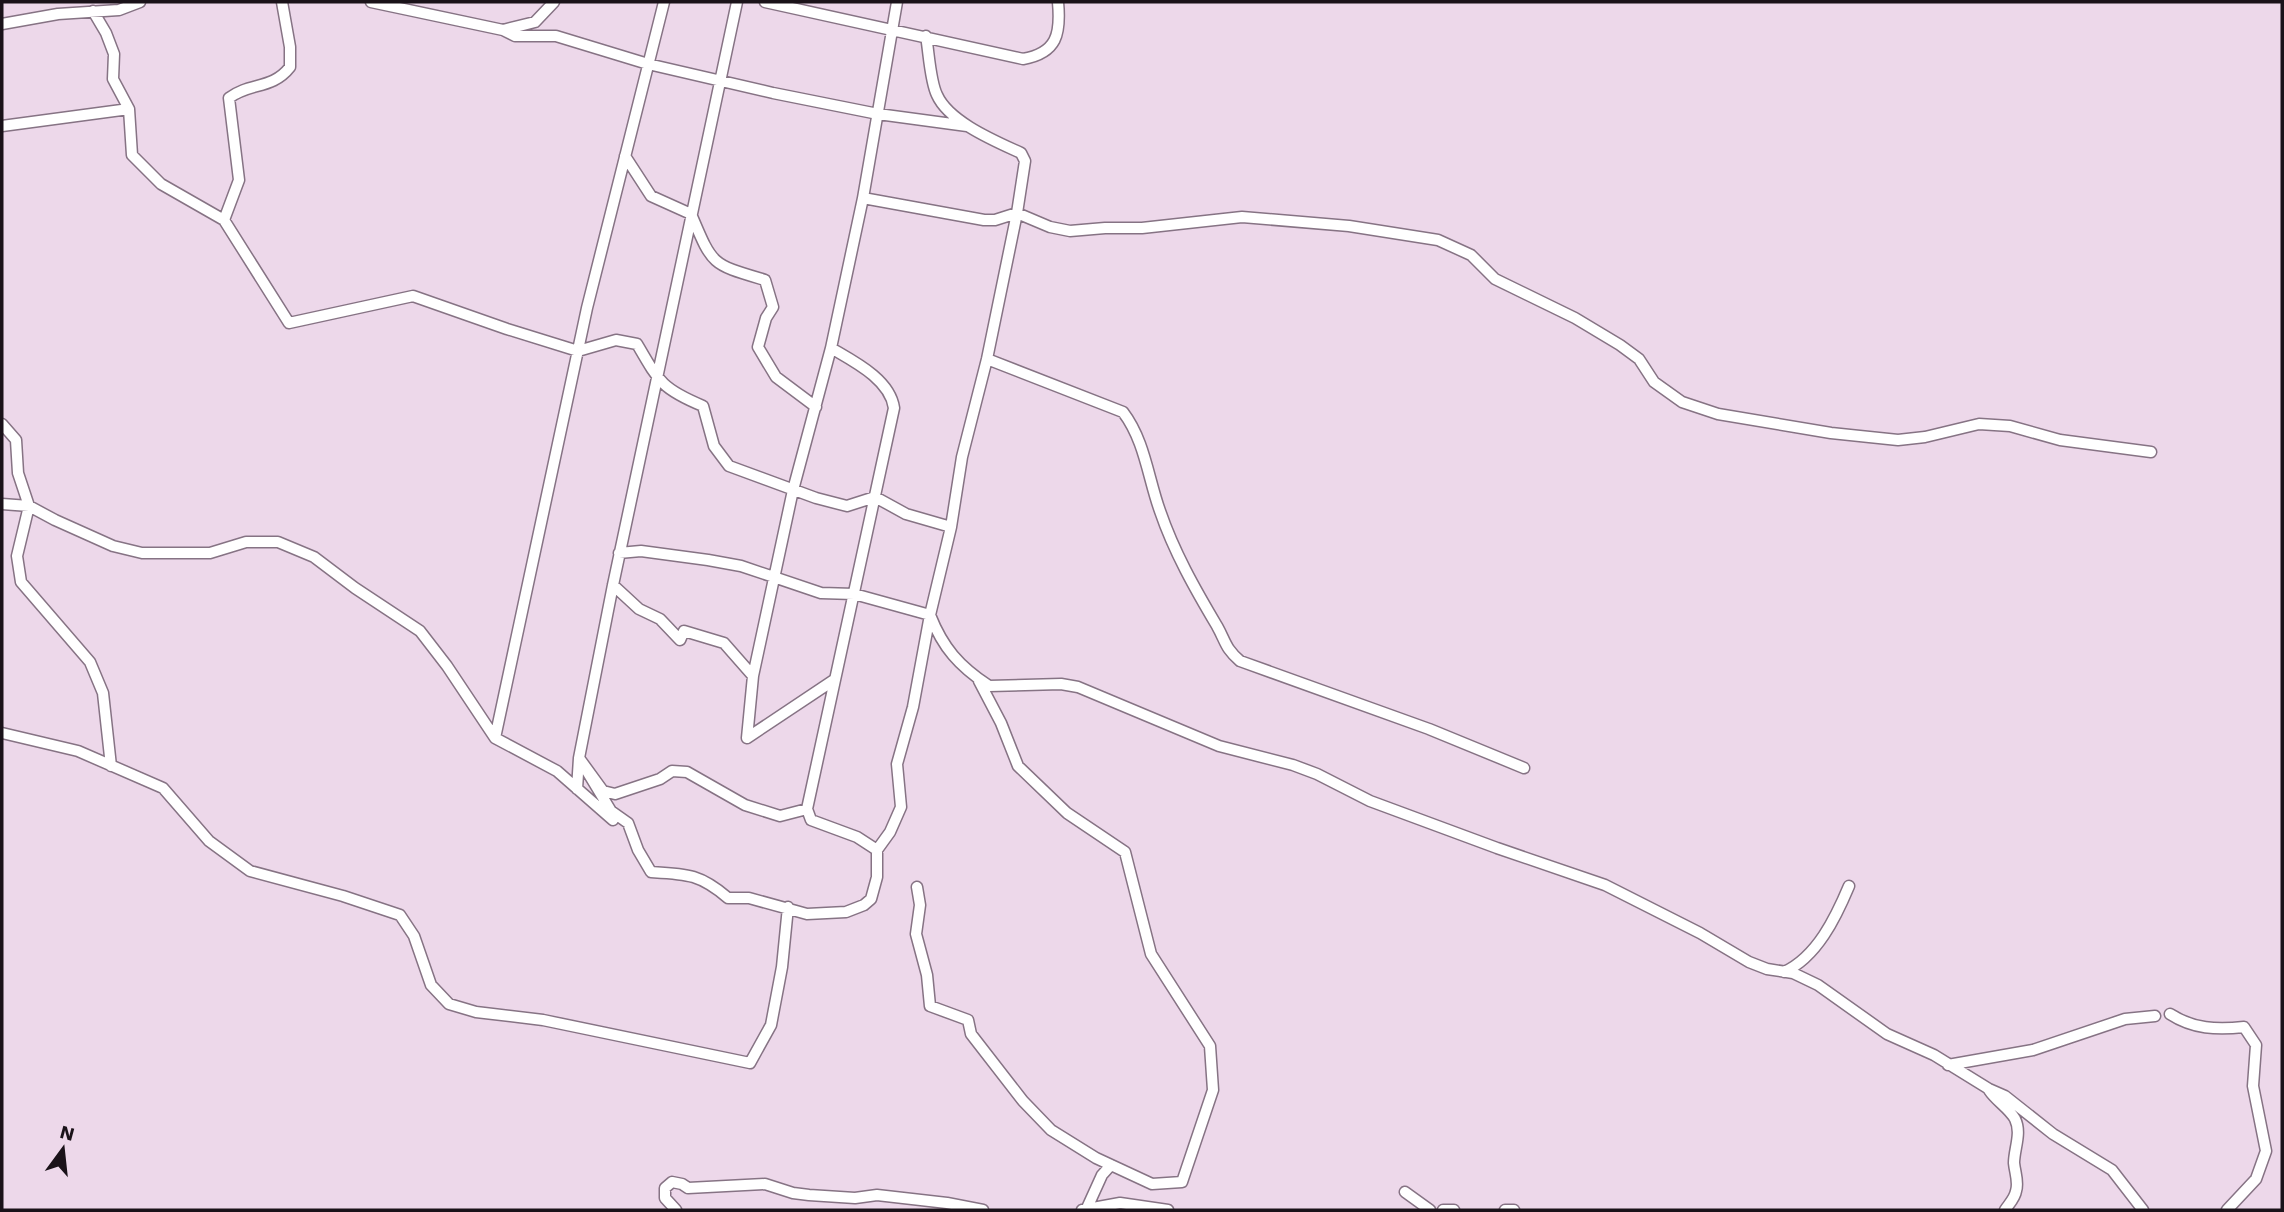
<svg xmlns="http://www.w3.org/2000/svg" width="2284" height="1212" viewBox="0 0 2284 1212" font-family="'Work Sans',sans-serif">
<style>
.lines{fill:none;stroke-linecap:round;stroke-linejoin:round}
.street-casing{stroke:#867384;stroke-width:13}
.street{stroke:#fff;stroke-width:10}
</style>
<rect width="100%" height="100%" fill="#edd8ea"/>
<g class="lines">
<g class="street-casing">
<path id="street" d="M 371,2 L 503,30 L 515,36 L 556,36 L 648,64 L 773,93 L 878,114 L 967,126
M 765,2 L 1023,59 C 1057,53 1061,34 1058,2
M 2,24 L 58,14 L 119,10 L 140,2
M 503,30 L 535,22 L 554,2
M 129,109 L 132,155 L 161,184 L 224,220 L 289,323 L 413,296 L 507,329 L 578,351 L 616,340 L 637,344 C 659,382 662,389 703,406 L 714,446 L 729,466 L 816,498 L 847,506 L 875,497 L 906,514 L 951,527
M 2,126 L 129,109 L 113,79 L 114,54 L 106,33 L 93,11
M 625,156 L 651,196 L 691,214 C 713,266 711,264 765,280 L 773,307 L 766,318 L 758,347 L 776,377 L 816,407
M 863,198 L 984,220 L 995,220 L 1017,213 L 1050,227 L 1070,231 L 1105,228 L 1142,228 L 1242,217 L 1349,226 L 1438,240 L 1471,255 L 1495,279 L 1575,318 L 1620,345 L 1639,359 L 1654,382 L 1682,402 L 1718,414 L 1831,433 L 1898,440 L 1925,437 L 1979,424 L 2010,426 L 2060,440 L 2151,452
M 224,220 L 239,180 L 229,98 C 250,82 272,90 290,67 L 290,47 L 282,2
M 987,359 L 1123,412 C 1145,441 1148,478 1160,511 C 1174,552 1195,589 1217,626 C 1226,642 1225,648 1240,661 L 1429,729 L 1524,768
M 2,424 L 16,440 L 18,473 L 29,506 L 17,556 L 21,582 L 90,662 L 103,693 L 111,766
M 2,504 L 29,506 L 55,520 L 113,546 L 142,553 L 210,553 L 246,542 L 278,542 L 314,557 L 355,588 L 420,631 L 447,666 L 495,738 L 557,771 L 613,820
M 619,553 L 641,551 L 708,560 L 741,566 L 821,593 L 854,594 L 930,615 C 943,648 959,666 989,686 L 1061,684 L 1078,687 L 1219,746 L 1293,765 L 1317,774 L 1370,801 L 1497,848 L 1605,885 L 1700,933 L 1749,962 L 1767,969 L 1793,973 L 1818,985 L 1887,1034 L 1934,1055 L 1989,1089 L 2005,1096 L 2053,1134 L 2112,1170 L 2143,1210
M 613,585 L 639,609 L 660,619 L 680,640 L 684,631 L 724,643 L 753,676 L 747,738 L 834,680
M 753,676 L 793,490 L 831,348 L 863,198 L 897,2
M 2,733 L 78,751 L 163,788 L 209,841 L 250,871 L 343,896 L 400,915 L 414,936 L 431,985 L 449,1004 L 476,1012 L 543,1020 L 750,1063 L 771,1025 L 782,967 L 788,907
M 495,738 L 587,308 L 664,2
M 579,758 L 603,791 L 615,794 L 660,779 L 672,771 L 687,772 L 745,805 L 780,816 L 807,809 L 811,820 L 857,837 L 877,850 L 877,877 L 871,899 L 864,905 L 846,912 L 807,914 L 749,898 L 728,898 C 700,874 687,874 651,872 L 638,850 L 628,823 L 611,811 Z
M 577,789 L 579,758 L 613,585 L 737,2
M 807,809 L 894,408 C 890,379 853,361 831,348
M 877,850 L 890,832 L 901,807 L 897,764 L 913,707 L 930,615 L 951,527 L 962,457 L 987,359 L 1017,213 L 1025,161 L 1021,153 C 995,141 949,122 937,95 C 930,81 929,53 926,36
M 917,887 L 920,905 L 916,934 L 927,975 L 930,1006 L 968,1020 L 971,1034 L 1023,1101 L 1051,1130 L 1096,1158 L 1152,1184 L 1182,1182 L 1213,1090 L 1210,1046 L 1151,954 L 1125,852 L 1067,813 L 1018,766 L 1001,723 L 979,681
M 1784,972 C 1817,957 1836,917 1849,886
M 2170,1014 C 2193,1029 2217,1030 2244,1027 L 2256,1045 L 2253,1086 L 2266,1151 L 2256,1179 L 2227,1210
M 1948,1065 L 2033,1050 L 2125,1019 L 2155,1016
M 1989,1090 C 1996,1101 2009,1108 2015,1119 C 2022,1133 2014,1149 2014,1163 C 2015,1173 2019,1182 2016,1191 C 2015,1198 2009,1204 2005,1210
M 1405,1192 L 1430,1210
M 1087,1208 L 1102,1175 L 1111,1165
M 676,1210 L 665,1198 L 665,1188 L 672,1182 L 682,1184 L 688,1188 L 765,1184 L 793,1193 L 809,1195 L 855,1198 L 877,1195 L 947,1203 L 983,1210
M 1082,1210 L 1120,1203 L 1168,1210
M 1443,1210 L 1454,1210
M 1505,1210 L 1514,1210"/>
</g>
<use href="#street" class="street"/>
</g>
<rect width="2284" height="1212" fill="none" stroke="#1a1219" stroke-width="7"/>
<g transform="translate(63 1149) rotate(15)" stroke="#edd8ea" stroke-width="5" paint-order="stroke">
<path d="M0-5L12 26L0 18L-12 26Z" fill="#1a1219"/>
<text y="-10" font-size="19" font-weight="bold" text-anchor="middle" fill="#1a1219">N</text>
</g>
</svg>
